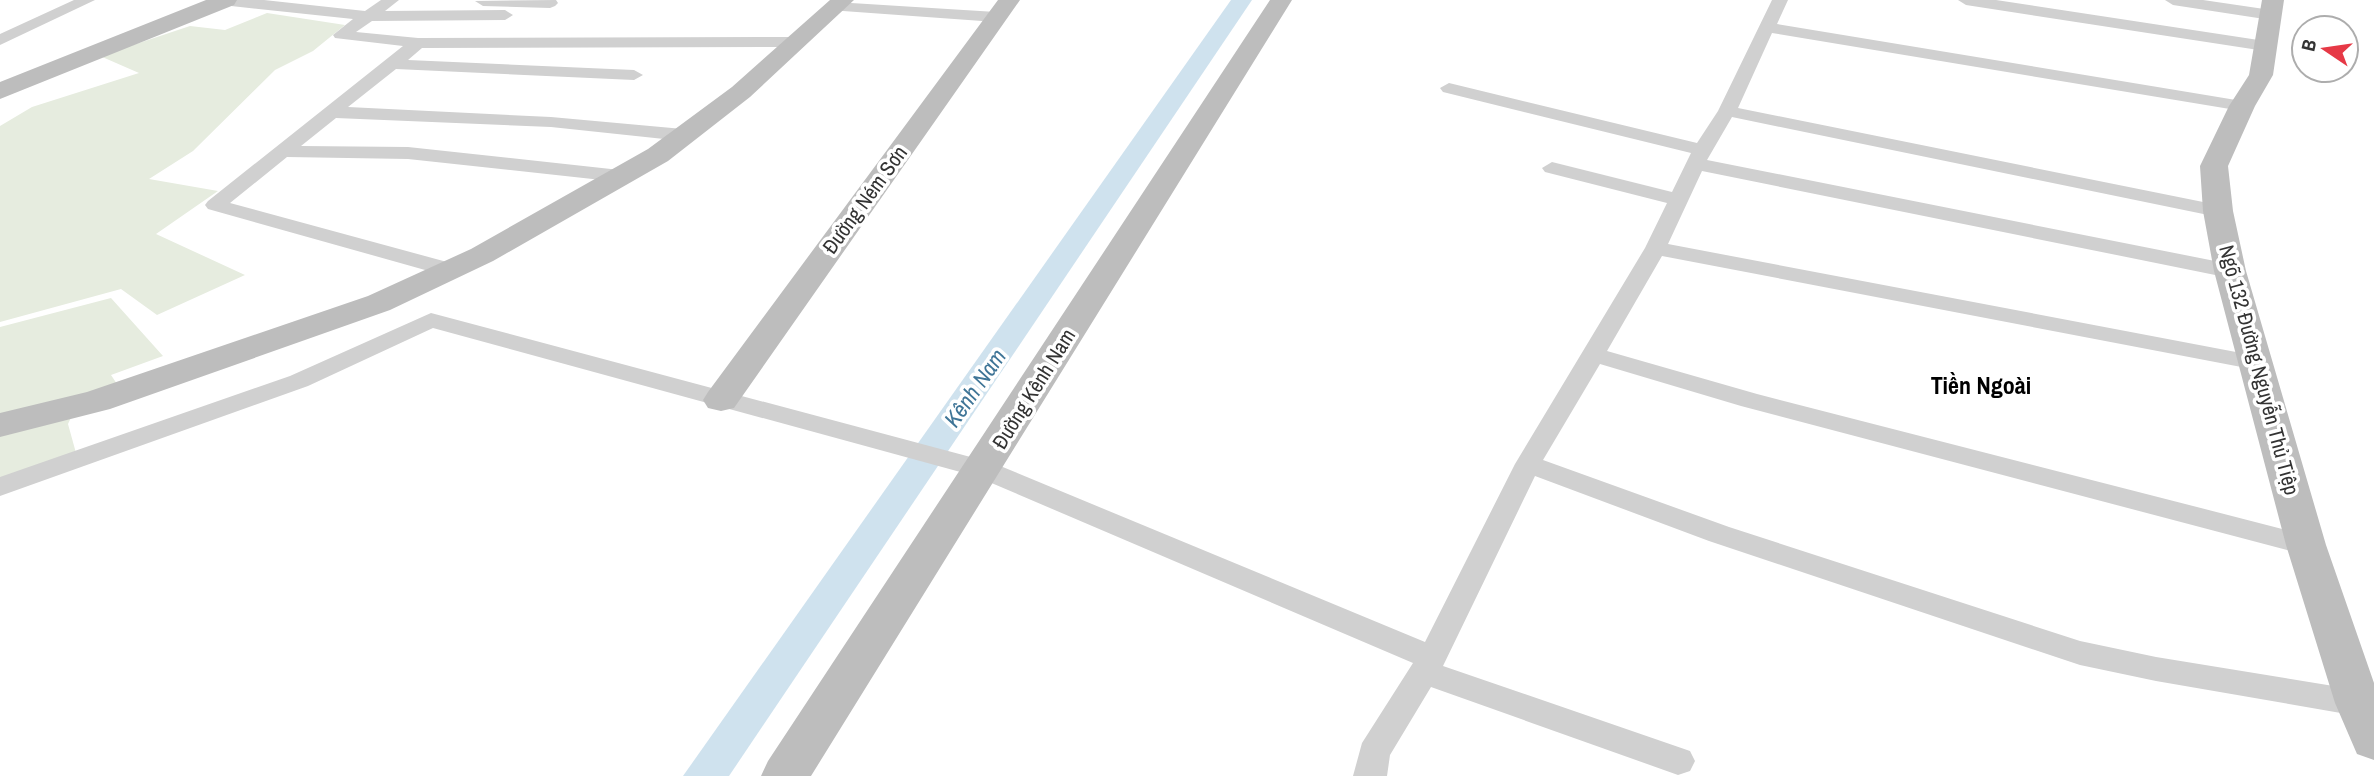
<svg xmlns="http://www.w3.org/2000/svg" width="2374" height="776" viewBox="0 0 2374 776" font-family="'Archivo Narrow',sans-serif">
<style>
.green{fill:#e6ecdf}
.water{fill:#cfe2ee}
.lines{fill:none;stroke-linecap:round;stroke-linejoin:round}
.street{fill:#d0d0d0;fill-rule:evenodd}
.secondary{fill:#bdbdbd;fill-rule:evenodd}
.labels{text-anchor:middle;stroke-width:7;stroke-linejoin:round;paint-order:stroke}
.street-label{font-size:21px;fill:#333;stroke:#fff}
.water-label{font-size:23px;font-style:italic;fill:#3f7597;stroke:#fff}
.quarter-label{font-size:24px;font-weight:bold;fill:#000;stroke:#fff}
</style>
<rect width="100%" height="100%" fill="#fff"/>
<path class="green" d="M 267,13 L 345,25 L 313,51 L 275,70 L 193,151 L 149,179 L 218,191 L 156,234 L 245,275 L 157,315 L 121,289 L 0,322 L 0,126 L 32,107 L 139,73 L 100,56 L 190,26 L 225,30 Z
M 111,298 L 163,356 L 111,375 L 119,387 L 80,398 L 68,424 L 76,453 L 0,480 L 0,327 Z"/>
<path class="water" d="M 1231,0 L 1252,0 L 729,776 L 683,776 Z"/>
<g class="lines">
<path class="street" d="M 74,0 L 95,0 L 0,45 L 0,34 Z
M 214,0 L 264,0 L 365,11 L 381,0 L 399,0 L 385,11 L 505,10 L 513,15 L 505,20 L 372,21 L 356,32 L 418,38 L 796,37 L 804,42 L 796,47 L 422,48 L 408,60 L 634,70 L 643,75 L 634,80 L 396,69 L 348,107 L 551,117 L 683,129 L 692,135 L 683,141 L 551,127 L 336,118 L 301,146 L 408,147 L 620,170 L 630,176 L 620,182 L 408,159 L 287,157 L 230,203 L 458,265 L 461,270 L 458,275 L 450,277 L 208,209 L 205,205 L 208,201 L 403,46 L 335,38 L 333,35 L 353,19 L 222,5 Z
M 556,0 L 558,3 L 555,6 L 550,8 L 483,6 L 475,1 Z
M 1772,0 L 1788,0 L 1777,24 L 2242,101 L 2251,106 L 2242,111 L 1772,33 L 1738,108 L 2218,205 L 2225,207 L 2228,211 L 2225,215 L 2218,217 L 1732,117 L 1707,160 L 2230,264 L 2238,266 L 2241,271 L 2238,276 L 2230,278 L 1702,171 L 1668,244 L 2257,356 L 2265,358 L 2269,363 L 2265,368 L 2257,370 L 1662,256 L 1607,351 L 1757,394 L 2306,535 L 2316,538 L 2320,545 L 2316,552 L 2306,555 L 1741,406 L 1600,364 L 1543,460 L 1729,527 L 2080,641 L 2156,657 L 2358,690 L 2369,694 L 2374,703 L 2369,712 L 2358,716 L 2156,681 L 2080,665 L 1709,541 L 1535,476 L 1443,666 L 1690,751 L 1695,761 L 1690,771 L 1678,775 L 1431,687 L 1390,755 L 1387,776 L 1353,776 L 1362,743 L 1413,663 L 975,476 L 433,328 L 308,386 L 0,496 L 0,477 L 290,376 L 431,313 L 993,463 L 1425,642 L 1515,464 L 1645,248 L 1667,203 L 1545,172 L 1542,168 L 1552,162 L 1672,192 L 1691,153 L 1443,92 L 1440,88 L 1449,83 L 1697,143 L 1718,111 Z
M 1958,0 L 1996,0 L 2265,41 L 2273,46 L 2265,51 L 1966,5 Z
M 2165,0 L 2203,0 L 2271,10 L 2279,15 L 2271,20 L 2173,5 Z
M 835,2 L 996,12 L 1004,17 L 996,22 L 829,10 L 827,7 Z"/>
<path class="secondary" d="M 206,0 L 237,0 L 234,5 L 0,99 L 0,82 Z
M 830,0 L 854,0 L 750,97 L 668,161 L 493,261 L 390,310 L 110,409 L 0,437 L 0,413 L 87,392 L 368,296 L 471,249 L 648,149 L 732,87 Z
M 998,0 L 1020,0 L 734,408 L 721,411 L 708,408 L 703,400 L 708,392 Z
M 1270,0 L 1292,0 L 811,776 L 761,776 L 768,761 Z
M 2262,0 L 2284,0 L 2273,75 L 2255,106 L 2228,166 L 2233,211 L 2246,271 L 2326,545 L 2374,683 L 2374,760 L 2357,754 L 2335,703 L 2286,545 L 2214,271 L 2203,211 L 2200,166 L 2229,106 L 2249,75 Z"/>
</g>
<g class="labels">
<g class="street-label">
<text transform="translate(865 200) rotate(-54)" y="7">Đường Ném Sơn</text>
<text transform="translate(2259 370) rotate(75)" y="7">Ngõ 132 Đường Nguyễn Thủ Tiệp</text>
<text transform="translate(1034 389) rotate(-58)" y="7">Đường Kênh Nam</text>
</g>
<g class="water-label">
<text transform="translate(975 388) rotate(-55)" y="8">Kênh Nam</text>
</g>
<g class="quarter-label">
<text x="1981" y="394">Tiền Ngoài</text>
</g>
</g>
<g transform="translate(2325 49) rotate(283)"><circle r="33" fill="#ffffff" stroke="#adadad" stroke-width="2"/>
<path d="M0-5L12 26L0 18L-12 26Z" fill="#e63946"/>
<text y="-10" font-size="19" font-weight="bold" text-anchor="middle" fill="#333333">B</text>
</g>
</svg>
